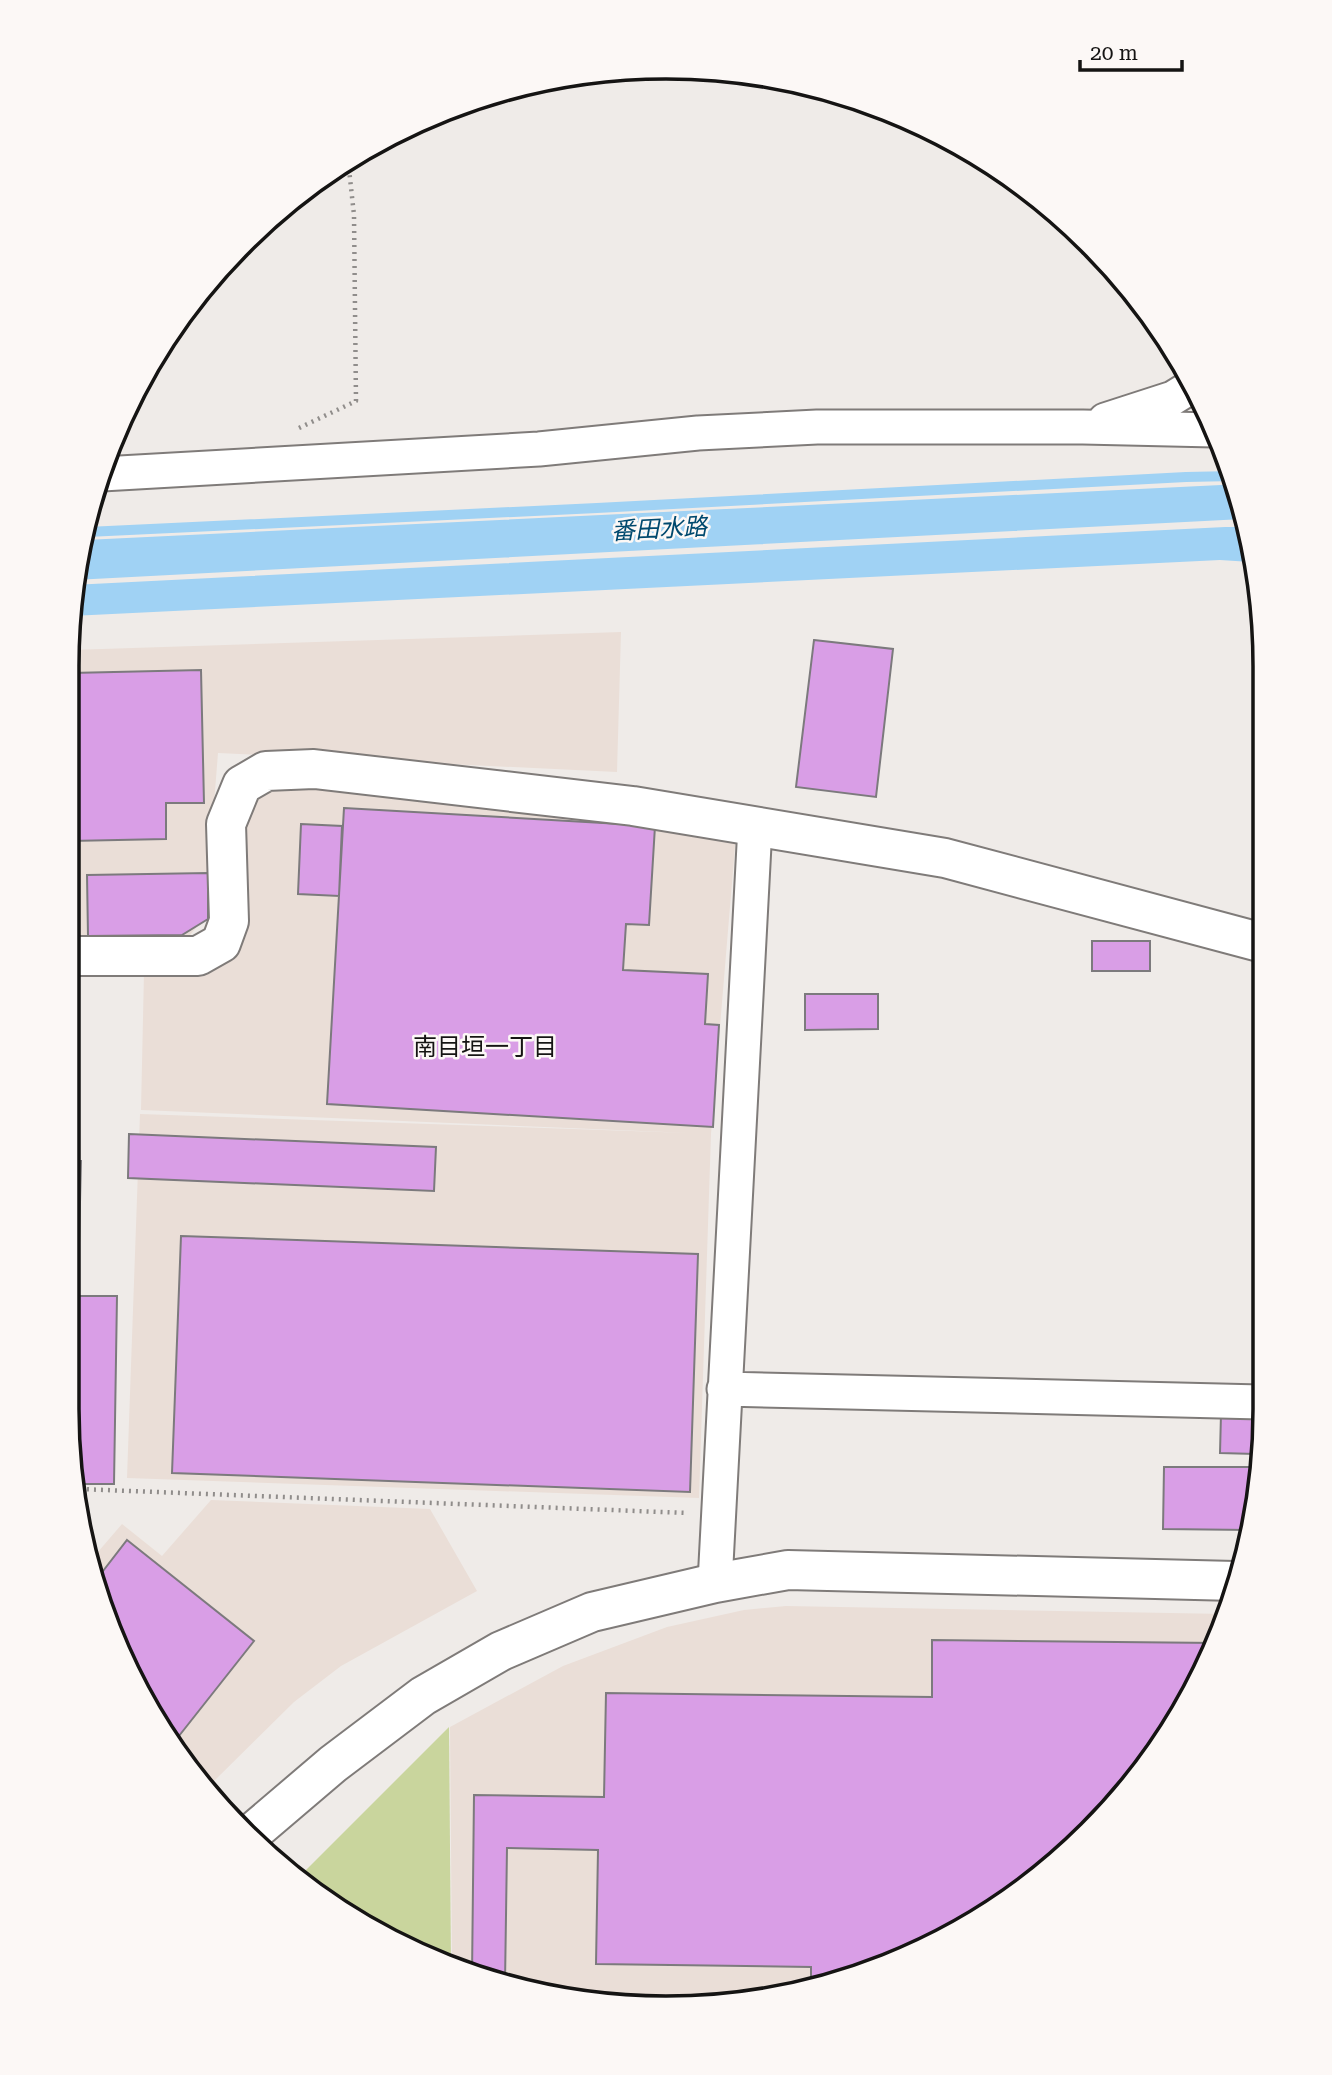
<svg xmlns="http://www.w3.org/2000/svg" width="1332" height="2075" viewBox="0 0 1332 2075" font-family="'Roboto Serif','Noto Sans JP',serif">
<style>
.built{fill:#eaded7}
.green{fill:#c9d59d}
.water{fill:#a0d2f4}
.lines{fill:none;stroke-linecap:round;stroke-linejoin:round}
.stream{stroke:#a0d2f4;stroke-width:10}
.building{fill:#d99ee6;stroke:#7c7a7d;stroke-width:2}
.street-casing{stroke:#7f7b79;stroke-width:37}
.secondary-casing{stroke:#7f7b79;stroke-width:42}
.path{stroke:#908d8b;stroke-width:4.5;stroke-dasharray:2 5;stroke-linecap:butt}
.street{stroke:#fff;stroke-width:33}
.secondary{stroke:#fff;stroke-width:38}
.labels{text-anchor:middle;stroke-width:5;stroke-linejoin:round;paint-order:stroke}
.water-label{font-size:24px;font-style:italic;fill:#00496e;stroke:#fcf8f6}
.neighbourhood-label{font-size:24px;fill:#151413;stroke:#fcf8f6}
.rim{fill:none;stroke:#151413;stroke-width:3.5}
</style>
<rect width="100%" height="100%" fill="#efebe8"/>
<path class="built" d="M 621,632 L 617,772 L 218,753 L 205,917 L 190,935 L 69,936 L 71,650 Z
M 276,777 L 736,835 L 711,1134 L 699,1498 L 127,1478 L 140,1114 L 689,1133 L 141,1110 L 144,972 L 207,962 L 240,818 Z
M 211,1500 L 430,1509 L 477,1591 L 341,1666 L 294,1702 L 209,1786 L 168,1742 L 98,1601 L 91,1560 L 122,1524 L 162,1556 Z
M 786,1606 L 1226,1614 L 1220,1638 L 1141,1774 L 999,1907 L 822,1988 L 627,2007 L 473,1977 L 452,1965 L 450,1727 L 563,1666 L 667,1627 L 744,1610 Z"/>
<path class="green" d="M 449,1727 L 451,1965 L 301,1884 L 296,1880 Z"/>
<path class="water" d="M 1221,485 L 1236,485 L 1243,519 L 74,580 L 85,540 Z
M 1225,527 L 1244,527 L 1251,562 L 1220,560 L 71,616 L 72,585 Z"/>
<g class="lines">
<path class="stream" d="M 87,532 L 597,508 L 1186,477 L 1234,476"/>
</g>
<path class="building" d="M 814,640 L 893,649 L 876,797 L 796,787 Z
M 201,670 L 204,803 L 166,803 L 166,839 L 70,841 L 71,673 Z
M 344,808 L 655,826 L 649,925 L 626,924 L 623,970 L 708,974 L 705,1024 L 719,1025 L 713,1127 L 327,1104 Z
M 301,824 L 342,826 L 339,896 L 298,894 Z
M 208,873 L 208,919 L 182,935 L 88,936 L 87,875 Z
M 1092,941 L 1150,941 L 1150,971 L 1092,971 Z
M 805,994 L 878,994 L 878,1029 L 805,1030 Z
M 69,1034 L 75,1034 L 73,1146 L 68,1146 Z
M 129,1134 L 436,1147 L 434,1191 L 128,1178 Z
M 68,1161 L 81,1161 L 78,1284 L 67,1284 Z
M 181,1236 L 698,1254 L 690,1492 L 172,1473 Z
M 67,1296 L 117,1296 L 114,1484 L 79,1484 L 66,1409 Z
M 1221,1414 L 1257,1415 L 1255,1454 L 1220,1453 Z
M 1164,1467 L 1255,1467 L 1254,1509 L 1249,1530 L 1163,1529 Z
M 127,1540 L 254,1641 L 171,1746 L 98,1601 L 93,1570 L 103,1571 Z
M 932,1640 L 1217,1643 L 1141,1774 L 999,1907 L 822,1988 L 811,1989 L 811,1967 L 596,1964 L 598,1850 L 507,1848 L 505,1983 L 472,1976 L 474,1795 L 604,1797 L 606,1693 L 932,1697 Z"/>
<g class="lines">
<g class="street-casing">
<path id="street" d="M 1105,420 L 1173,398 L 1194,385
M 102,474 L 539,449 L 698,433 L 817,427 L 1083,427 L 1214,430
M 724,1389 L 1261,1402
M 715,1583 L 755,826"/>
</g>
<g class="secondary-casing">
<path id="secondary" d="M 69,956 L 198,956 L 221,943 L 229,921 L 226,824 L 242,785 L 266,771 L 314,769 L 633,806 L 945,858 L 1263,943
M 252,1833 L 333,1764 L 423,1696 L 501,1651 L 592,1612 L 715,1583 L 788,1570 L 1235,1581"/>
</g>
<path class="path" d="M 299,428 L 356,401 L 354,215 L 348,160
M 80,1489 L 687,1513"/>
<use href="#street" class="street"/>
<use href="#secondary" class="secondary"/>
</g>
<g class="labels">
<g class="water-label">
<text transform="translate(659 529) rotate(-3)" y="8">番田水路</text>
</g>
<g class="neighbourhood-label">
<text x="485" y="1055">南目垣一丁目</text>
</g>
</g>
<path d="M0 0H1332V2075H0ZM666 79H666A587 587 0 0 1 1253 666V1409A587 587 0 0 1 666 1996H666A587 587 0 0 1 79 1409V666A587 587 0 0 1 666 79Z" fill="#fcf8f6" fill-rule="evenodd"/>
<path class="rim" d="M666 79H666A587 587 0 0 1 1253 666V1409A587 587 0 0 1 666 1996H666A587 587 0 0 1 79 1409V666A587 587 0 0 1 666 79Z"/>
<path d="M1080 60v10h102v-10" fill="none" stroke="#151413" stroke-width="3.5"/>
<text x="1090" y="60" font-size="21" fill="#151413" stroke="#fcf8f6" stroke-width="5" paint-order="stroke">20 m</text>
</svg>
